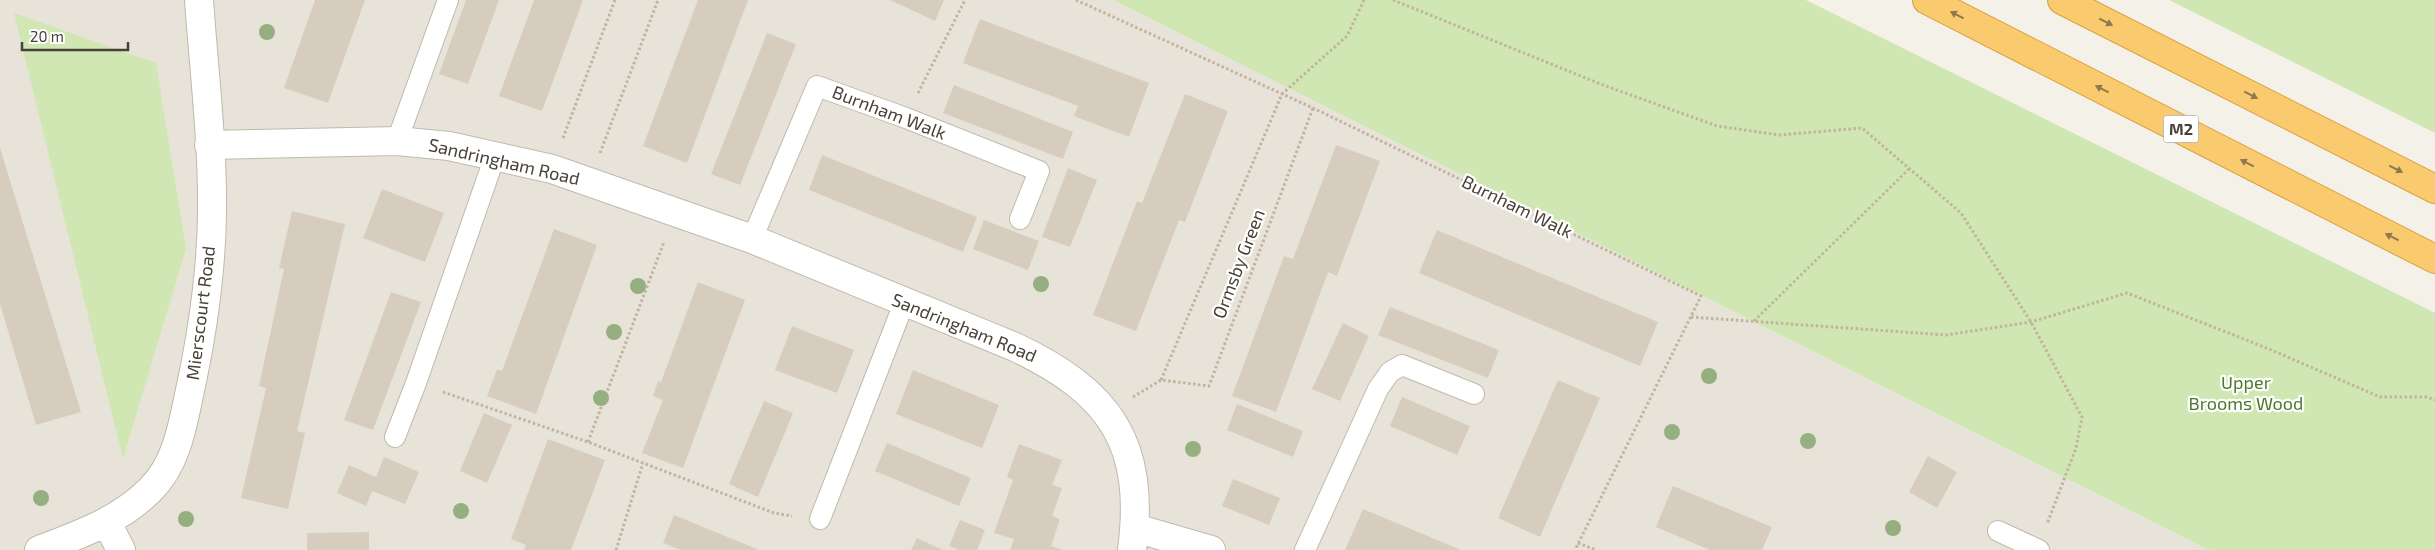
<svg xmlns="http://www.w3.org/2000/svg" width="2435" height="550" viewBox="0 0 2435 550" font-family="'Exo 2',sans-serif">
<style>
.residential{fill:#e8e3d8}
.green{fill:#d0e7b3}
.building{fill:#d6cdbf}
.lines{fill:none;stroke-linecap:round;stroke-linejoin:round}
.lane-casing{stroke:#c0b9ac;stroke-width:22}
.street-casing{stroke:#c0b9ac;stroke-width:30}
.highway-casing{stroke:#da9f3e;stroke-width:30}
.path{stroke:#c1b49e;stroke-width:3;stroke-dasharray:2.5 2.5;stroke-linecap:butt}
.lane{stroke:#fff;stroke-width:20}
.street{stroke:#fff;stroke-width:28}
.highway{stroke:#faca6f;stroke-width:28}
.tree{fill:#96af81}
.oneway{fill:#8f784e}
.labels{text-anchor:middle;stroke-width:4.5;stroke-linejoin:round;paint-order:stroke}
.shield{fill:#fff;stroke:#7f7a74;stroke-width:1}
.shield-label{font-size:16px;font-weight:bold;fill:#484138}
.street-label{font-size:18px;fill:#484138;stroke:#fff}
.park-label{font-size:18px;fill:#4a792c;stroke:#fff}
</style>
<rect width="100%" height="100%" fill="#f4f1e9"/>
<path class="residential" d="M 0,0 L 1113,0 L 2209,550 L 0,550 Z"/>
<path class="green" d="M 1113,0 L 1806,0 L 2435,313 L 2435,550 L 2209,550 Z
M 2169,0 L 2435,0 L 2435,133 Z
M 14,13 L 156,63 L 186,249 L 123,459 Z"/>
<path class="building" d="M 315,0 L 365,0 L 328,103 L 284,88 Z
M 466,0 L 499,0 L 468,84 L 439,74 Z
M 534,0 L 583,0 L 542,111 L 499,96 Z
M 698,0 L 748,0 L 687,163 L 643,146 Z
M 890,0 L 944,0 L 935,21 Z
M 980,19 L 1149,83 L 1129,137 L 1074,116 L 1078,106 L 963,63 Z
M 767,33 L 796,44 L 740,185 L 711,174 Z
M 954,85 L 1073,132 L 1063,159 L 943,113 Z
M 1185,94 L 1228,111 L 1185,222 L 1179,220 L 1136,331 L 1093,315 L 1137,201 L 1142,203 Z
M 1336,145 L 1380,161 L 1337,276 L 1328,272 L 1276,412 L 1232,396 L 1284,256 L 1293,259 Z
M 0,148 L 81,412 L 36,425 L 0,304 Z
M 822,155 L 977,217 L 963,252 L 809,190 Z
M 1068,168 L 1097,180 L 1070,247 L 1042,237 Z
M 382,189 L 444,213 L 425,262 L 363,238 Z
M 292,211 L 345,224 L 297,431 L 305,433 L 288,509 L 241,498 L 266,388 L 259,386 L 284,269 L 279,268 Z
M 984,220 L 1039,241 L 1028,270 L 973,249 Z
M 554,229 L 597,245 L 536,414 L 487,396 L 497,369 L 502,371 Z
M 1437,230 L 1658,322 L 1640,366 L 1419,273 Z
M 698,282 L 745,300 L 683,468 L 642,453 L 663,400 L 653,396 L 658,381 L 661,382 Z
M 391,292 L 421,302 L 373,430 L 344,420 Z
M 1390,307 L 1499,350 L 1488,378 L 1378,335 Z
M 1343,323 L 1369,336 L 1340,401 L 1312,389 Z
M 792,326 L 854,350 L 837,393 L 775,370 Z
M 913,370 L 999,405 L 982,448 L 896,414 Z
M 1558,380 L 1600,398 L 1540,537 L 1498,518 Z
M 1402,397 L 1470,426 L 1457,455 L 1390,426 Z
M 764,401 L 793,413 L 758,497 L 729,484 Z
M 1237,404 L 1303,431 L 1293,457 L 1227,430 Z
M 484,413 L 512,425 L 487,483 L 460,471 Z
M 548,439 L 605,460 L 571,550 L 524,550 L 526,545 L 511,539 Z
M 887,443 L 971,478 L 959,506 L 875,471 Z
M 1019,444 L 1062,460 L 1052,485 L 1062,488 L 1052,516 L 1060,519 L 1051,546 L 1062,550 L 1010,550 L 1014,539 L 994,533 L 1013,480 L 1007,477 Z
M 1928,456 L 1957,472 L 1937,508 L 1909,492 Z
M 384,457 L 419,472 L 405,504 L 372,491 L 366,506 L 337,493 L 349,465 L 376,477 Z
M 1233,479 L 1280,498 L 1269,525 L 1222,506 Z
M 1673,486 L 1772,527 L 1762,550 L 1710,550 L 1656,527 Z
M 1363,509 L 1461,550 L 1345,550 Z
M 674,515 L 759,550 L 681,550 L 663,543 Z
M 960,520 L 985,530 L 977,550 L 959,550 L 949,546 Z
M 369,532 L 369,550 L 307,550 L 307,533 Z
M 917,538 L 943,550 L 911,550 Z"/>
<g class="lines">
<g class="lane-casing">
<path id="lane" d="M 397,141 L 448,0
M 752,239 L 817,86 L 906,118 L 1039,171 L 1020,219
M 395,437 L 416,383 L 495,156
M 820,519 L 904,303
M 1998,531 L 2039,550
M 1305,550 L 1378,389 L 1390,372 L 1402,365 L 1474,394"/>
</g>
<g class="street-casing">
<path id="street" d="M 209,145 L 397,141 L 449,146 L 552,169 L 752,239 L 1015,347 C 1110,392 1146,443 1132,550
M 107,523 L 121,550
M 1135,528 L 1211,550
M 39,550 C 79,535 121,520 151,489 C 176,464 182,428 189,395 C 202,336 211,276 212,215 C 213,144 204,71 199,0"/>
</g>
<g class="highway-casing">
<path id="highway" d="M 1927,0 L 2435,259
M 2062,0 L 2435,189"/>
</g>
<path class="path" d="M 1076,0 L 1313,108 L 1701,296 L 1575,550
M 1393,0 L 1603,85 L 1717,126 L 1779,135 L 1862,128 L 1961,213 L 2031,322 L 2082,417 L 2076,448 L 2047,524
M 918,93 L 965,0
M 563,138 L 615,0
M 600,153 L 658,0
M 1691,317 L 1946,335 L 2031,322 L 2127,293 L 2269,349 L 2380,397 L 2427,397 L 2435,400
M 1754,321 L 1909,169
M 1161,380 L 1282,94 L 1347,36 L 1364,0
M 443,392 L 588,442 L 774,513 L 792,516
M 1133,397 L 1161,380 L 1209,386 L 1313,108
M 588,442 L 664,242
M 1578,543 L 1596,550
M 616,550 L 643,463"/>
<use href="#lane" class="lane"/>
<use href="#street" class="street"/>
<use href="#highway" class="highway"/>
</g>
<g class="tree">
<circle cx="267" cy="32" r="8"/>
<circle cx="1041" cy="284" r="8"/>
<circle cx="638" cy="286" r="8"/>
<circle cx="614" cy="332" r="8"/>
<circle cx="1709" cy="376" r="8"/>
<circle cx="601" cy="398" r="8"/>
<circle cx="1672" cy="432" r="8"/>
<circle cx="1808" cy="441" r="8"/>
<circle cx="1193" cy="449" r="8"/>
<circle cx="41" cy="498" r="8"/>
<circle cx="461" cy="511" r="8"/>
<circle cx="186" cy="519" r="8"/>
<circle cx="1893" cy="528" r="8"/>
</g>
<defs><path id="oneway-solid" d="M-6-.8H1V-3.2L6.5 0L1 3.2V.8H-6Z" transform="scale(1.25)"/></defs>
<g class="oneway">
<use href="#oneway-solid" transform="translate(1957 15) rotate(-153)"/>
<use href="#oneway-solid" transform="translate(2106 22) rotate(27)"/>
<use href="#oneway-solid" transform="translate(2102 89) rotate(-153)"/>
<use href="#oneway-solid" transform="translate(2251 95) rotate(27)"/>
<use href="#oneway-solid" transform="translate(2247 163) rotate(-153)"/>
<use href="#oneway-solid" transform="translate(2396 169) rotate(27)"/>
<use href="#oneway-solid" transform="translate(2392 237) rotate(-153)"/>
</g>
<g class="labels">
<rect class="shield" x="2163.5" y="115.5" width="35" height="27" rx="4"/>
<g class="shield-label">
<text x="2181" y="135">M2</text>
</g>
<g class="street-label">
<text transform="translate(889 113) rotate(21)" y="6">Burnham Walk</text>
<text transform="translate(504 162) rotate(13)" y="6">Sandringham Road</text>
<text transform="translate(1517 207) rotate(26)" y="6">Burnham Walk</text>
<text transform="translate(1239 264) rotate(-69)" y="6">Ormsby Green</text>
<text transform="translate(201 313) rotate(-83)" y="6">Mierscourt Road</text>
<text transform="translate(964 328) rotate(22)" y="6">Sandringham Road</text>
</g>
<g class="park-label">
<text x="2246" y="389">Upper<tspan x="2246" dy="21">Brooms Wood</tspan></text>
</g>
</g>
<path d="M22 42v8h106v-8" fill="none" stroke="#484138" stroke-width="2.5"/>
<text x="30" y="42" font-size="15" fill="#484138" stroke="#ffffff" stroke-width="4" paint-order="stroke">20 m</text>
</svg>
